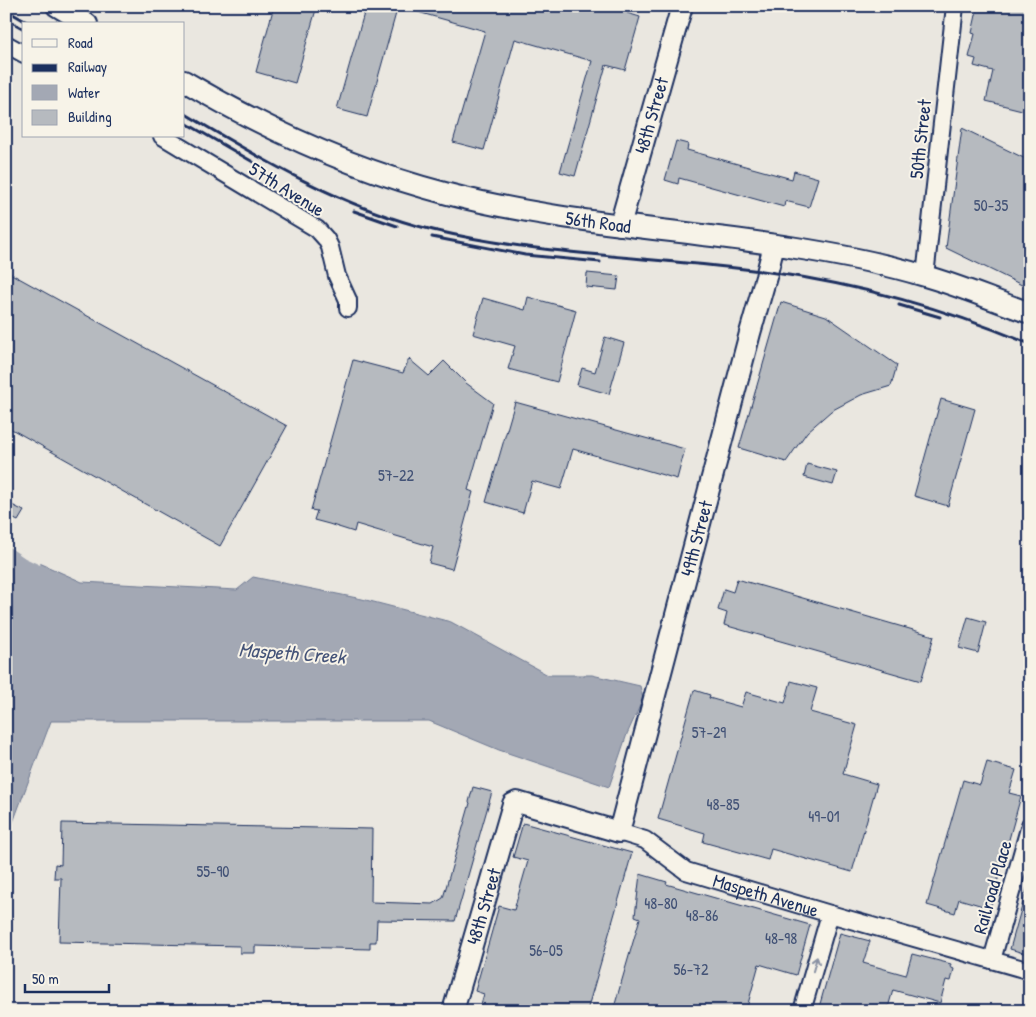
<svg xmlns="http://www.w3.org/2000/svg" width="1036" height="1017" viewBox="0 0 1036 1017" font-family="'Patrick Hand',sans-serif">
<style>
.water{fill:#a3a8b4;stroke:#6d7892}
.pier{fill:#eae7e0}
.building{fill:#b6babf;stroke:#1b2f5e}
.lines{fill:none;stroke-linecap:round;stroke-linejoin:round}
.minor-casing{stroke:#1b2f5e;stroke-width:20}
.major-casing{stroke:#1b2f5e;stroke-width:24}
.minor{stroke:#f7f3e8;stroke-width:16}
.major{stroke:#f7f3e8;stroke-width:20}
.rail{stroke:#1b2f5e;stroke-width:3}
.oneway{stroke:#8991a3}
.labels{text-anchor:middle;stroke-width:4;stroke-linejoin:round;paint-order:stroke}
.number-label{font-size:16px;fill:#425276}
.street-label{font-size:19px;fill:#1b2f5e;stroke:#f7f3e8}
.water-label{font-size:20px;font-style:italic;fill:#445378;stroke:#f7f3e8}
</style>
<rect width="100%" height="100%" fill="#eae7e0"/>
<filter id="ink" filterUnits="userSpaceOnUse"><feTurbulence type="fractalNoise" baseFrequency=".02" numOctaves="2"/><feDisplacementMap in="SourceGraphic" scale="10" xChannelSelector="R" yChannelSelector="G"/><feConvolveMatrix kernelMatrix="1 2 1 2 8 2 1 2 1" color-interpolation-filters="sRGB"/></filter>
<g filter="url(#ink)">
<path class="water" d="M 6,543 L 26,557 L 82,582 L 237,590 L 253,577 L 362,599 L 451,622 L 548,675 L 592,675 L 640,686 L 643,699 L 627,734 L 609,787 L 499,750 L 429,721 L 51,721 L 6,841 Z"/>
<path class="pier" d="M 6,540 L 27,554 L 41,561 L 40,565 L 25,558 L 6,545 Z"/>
<path class="building" d="M 274,6 L 317,6 L 295,83 L 256,72 Z
M 366,6 L 398,6 L 367,117 L 337,109 Z
M 408,6 L 629,6 L 627,13 L 640,17 L 625,70 L 606,65 L 575,176 L 560,172 L 592,61 L 515,39 L 484,150 L 453,142 L 485,31 L 407,9 Z
M 978,6 L 1030,6 L 1030,112 L 986,101 L 993,71 L 974,66 L 976,59 L 969,57 L 975,34 L 972,33 Z
M 962,128 L 1030,161 L 1030,289 L 946,248 Z
M 676,141 L 688,144 L 687,150 L 792,179 L 794,171 L 818,178 L 809,207 L 785,201 L 784,207 L 679,178 L 678,184 L 665,180 Z
M 6,271 L 287,426 L 220,546 L 6,426 Z
M 587,273 L 619,276 L 617,290 L 586,287 Z
M 528,297 L 576,310 L 557,382 L 508,369 L 515,346 L 473,334 L 483,298 L 525,310 Z
M 781,302 L 826,316 L 897,365 L 891,386 L 861,395 L 831,411 L 807,432 L 786,462 L 739,448 Z
M 605,337 L 624,343 L 609,394 L 577,385 L 582,368 L 595,372 Z
M 409,359 L 429,376 L 444,361 L 466,383 L 493,403 L 468,490 L 473,492 L 452,569 L 429,563 L 433,547 L 356,524 L 354,532 L 329,524 L 314,520 L 317,511 L 311,510 L 353,360 L 403,373 Z
M 941,399 L 975,409 L 948,506 L 914,496 Z
M 515,402 L 685,449 L 677,479 L 573,449 L 561,489 L 532,481 L 523,513 L 486,502 Z
M 807,464 L 837,472 L 833,485 L 804,477 Z
M 6,502 L 24,511 L 18,521 L 6,515 Z
M 737,579 L 934,636 L 921,681 L 724,625 L 727,613 L 718,610 L 724,589 L 733,592 Z
M 968,617 L 986,622 L 978,653 L 959,648 Z
M 791,681 L 817,688 L 810,712 L 857,725 L 843,774 L 877,784 L 852,872 L 771,849 L 768,860 L 703,842 L 705,833 L 658,819 L 694,690 L 710,695 L 709,698 L 741,707 L 746,692 L 785,703 Z
M 987,762 L 1016,770 L 1009,793 L 1021,796 L 990,908 L 959,899 L 955,913 L 927,905 L 963,780 L 980,785 Z
M 473,787 L 492,792 L 455,921 L 377,920 L 376,942 L 370,942 L 370,949 L 255,946 L 255,953 L 240,953 L 240,946 L 59,942 L 61,878 L 54,878 L 55,864 L 61,865 L 62,823 L 372,829 L 371,902 L 433,904 L 443,898 L 470,803 L 469,802 Z
M 523,823 L 632,853 L 587,1011 L 479,1011 L 484,994 L 475,991 L 499,906 L 514,910 L 528,861 L 513,857 Z
M 640,874 L 667,882 L 666,884 L 810,925 L 796,975 L 759,964 L 746,1011 L 613,1011 L 640,918 L 635,916 Z
M 1027,888 L 1030,889 L 1030,955 L 1010,949 Z
M 840,933 L 870,941 L 863,963 L 906,975 L 912,954 L 951,964 L 950,967 L 954,969 L 951,981 L 946,980 L 940,1003 L 893,990 L 887,1011 L 818,1011 Z"/>
<g class="lines">
<g class="minor-casing">
<g id="minor">
<path d="M 6,44 L 24,54"/>
<path d="M 162,136 L 317,229 L 326,239 L 330,247 L 337,276 L 348,300 L 348,308"/>
<path d="M 925,276 L 955,6"/>
<path id="s1" d="M 619,832 L 645,840 L 686,871 L 830,914 L 1030,971"/>
<path d="M 992,960 L 1030,825"/>
<path d="M 802,1011 L 830,914"/>
</g>
</g>
<g class="major-casing">
<g id="major">
<path d="M 57,6 L 87,24"/>
<path id="s2" d="M 184,81 C 267,130 354,170 448,194 C 560,223 677,229 790,247 C 835,254 882,263 925,276 C 960,286 995,301 1030,313"/>
<path id="s3" d="M 620,225 L 682,6"/>
<path id="s4" d="M 453,1011 L 513,804 L 517,802 L 619,832 L 750,333 L 766,277 L 774,245"/>
</g>
</g>
<use href="#minor" class="minor"/>
<use href="#major" class="major"/>
<path class="rail" d="M 6,10 L 30,24
M 6,19 L 24,29
M 184,113 C 262,160 343,208 433,230 C 543,256 657,257 769,272 C 862,285 943,308 1030,344
M 184,122 L 253,162
M 354,211 L 397,226
M 432,237 L 525,255 L 600,262
M 899,305 L 940,317"/>
</g>
<defs><path id="oneway-shaft" d="M-6 0H5M1.5-3L5.5 0L1.5 3" fill="none" stroke-width="1.6" stroke-linecap="round" stroke-linejoin="round" transform="scale(1.25)"/></defs>
<use class="oneway" href="#oneway-shaft" transform="translate(815 964) rotate(-74)"/>
</g>
<g class="labels">
<g class="number-label">
<text x="991" y="211">50-35</text>
<text x="396" y="481">57-22</text>
<text x="709" y="738">57-29</text>
<text x="723" y="810">48-85</text>
<text x="824" y="822">49-01</text>
<text x="213" y="877">55-90</text>
<text x="661" y="909">48-80</text>
<text x="702" y="921">48-86</text>
<text x="781" y="944">48-98</text>
<text x="546" y="956">56-05</text>
<text x="691" y="975">56-72</text>
</g>
<g class="street-label">
<text dy="7" stroke="none"><textPath href="#s3" startOffset="114">48th Street</textPath></text>
<text transform="translate(920 139) rotate(-84)" y="7">50th Street</text>
<text transform="translate(287 189) rotate(32)" y="7">57th Avenue</text>
<text dy="7" stroke="none"><textPath href="#s2" startOffset="441">56th Road</textPath></text>
<text dy="7" stroke="none"><textPath href="#s4" startOffset="630">49th Street</textPath></text>
<text transform="translate(992 887) rotate(-74)" y="7">Railroad Place</text>
<text dy="7" stroke="none"><textPath href="#s1" startOffset="162">Maspeth Avenue</textPath></text>
<text dy="7" stroke="none"><textPath href="#s4" startOffset="109">48th Street</textPath></text>
</g>
<g class="water-label">
<text transform="translate(292 653) rotate(4)" y="7">Maspeth Creek</text>
</g>
</g>
<rect width="1036" height="1017" fill="none" stroke="#f7f3e8" stroke-width="25"/>
<rect x="12" y="12" width="1011" height="992" fill="none" stroke="#1b2f5e" stroke-width="2" filter="url(#ink)"/>
<rect x="22" y="22" width="162" height="115" fill="#f7f3e8" stroke="#9fa5b1"/>
<rect x="32" y="39" width="25" height="8" fill="#f7f3e8" stroke="#9fa5b1"/>
<text x="68" y="48" font-size="15" fill="#1b2f5e">Road</text>
<rect x="32" y="64" width="25" height="8" fill="#1b2f5e" stroke="#9fa5b1"/>
<text x="68" y="72" font-size="15" fill="#1b2f5e">Railway</text>
<rect x="32" y="85" width="25" height="15" fill="#a3a8b4" stroke="#9fa5b1"/>
<text x="68" y="98" font-size="15" fill="#1b2f5e">Water</text>
<rect x="32" y="110" width="25" height="15" fill="#b6babf" stroke="#9fa5b1"/>
<text x="68" y="122" font-size="15" fill="#1b2f5e">Building</text>
<path d="M25 984v8h84v-8" fill="none" stroke="#1b2f5e" stroke-width="2.5"/>
<text x="32" y="984" font-size="15" fill="#1b2f5e" stroke="#f7f3e8" stroke-width="4" paint-order="stroke">50 m</text>
</svg>
